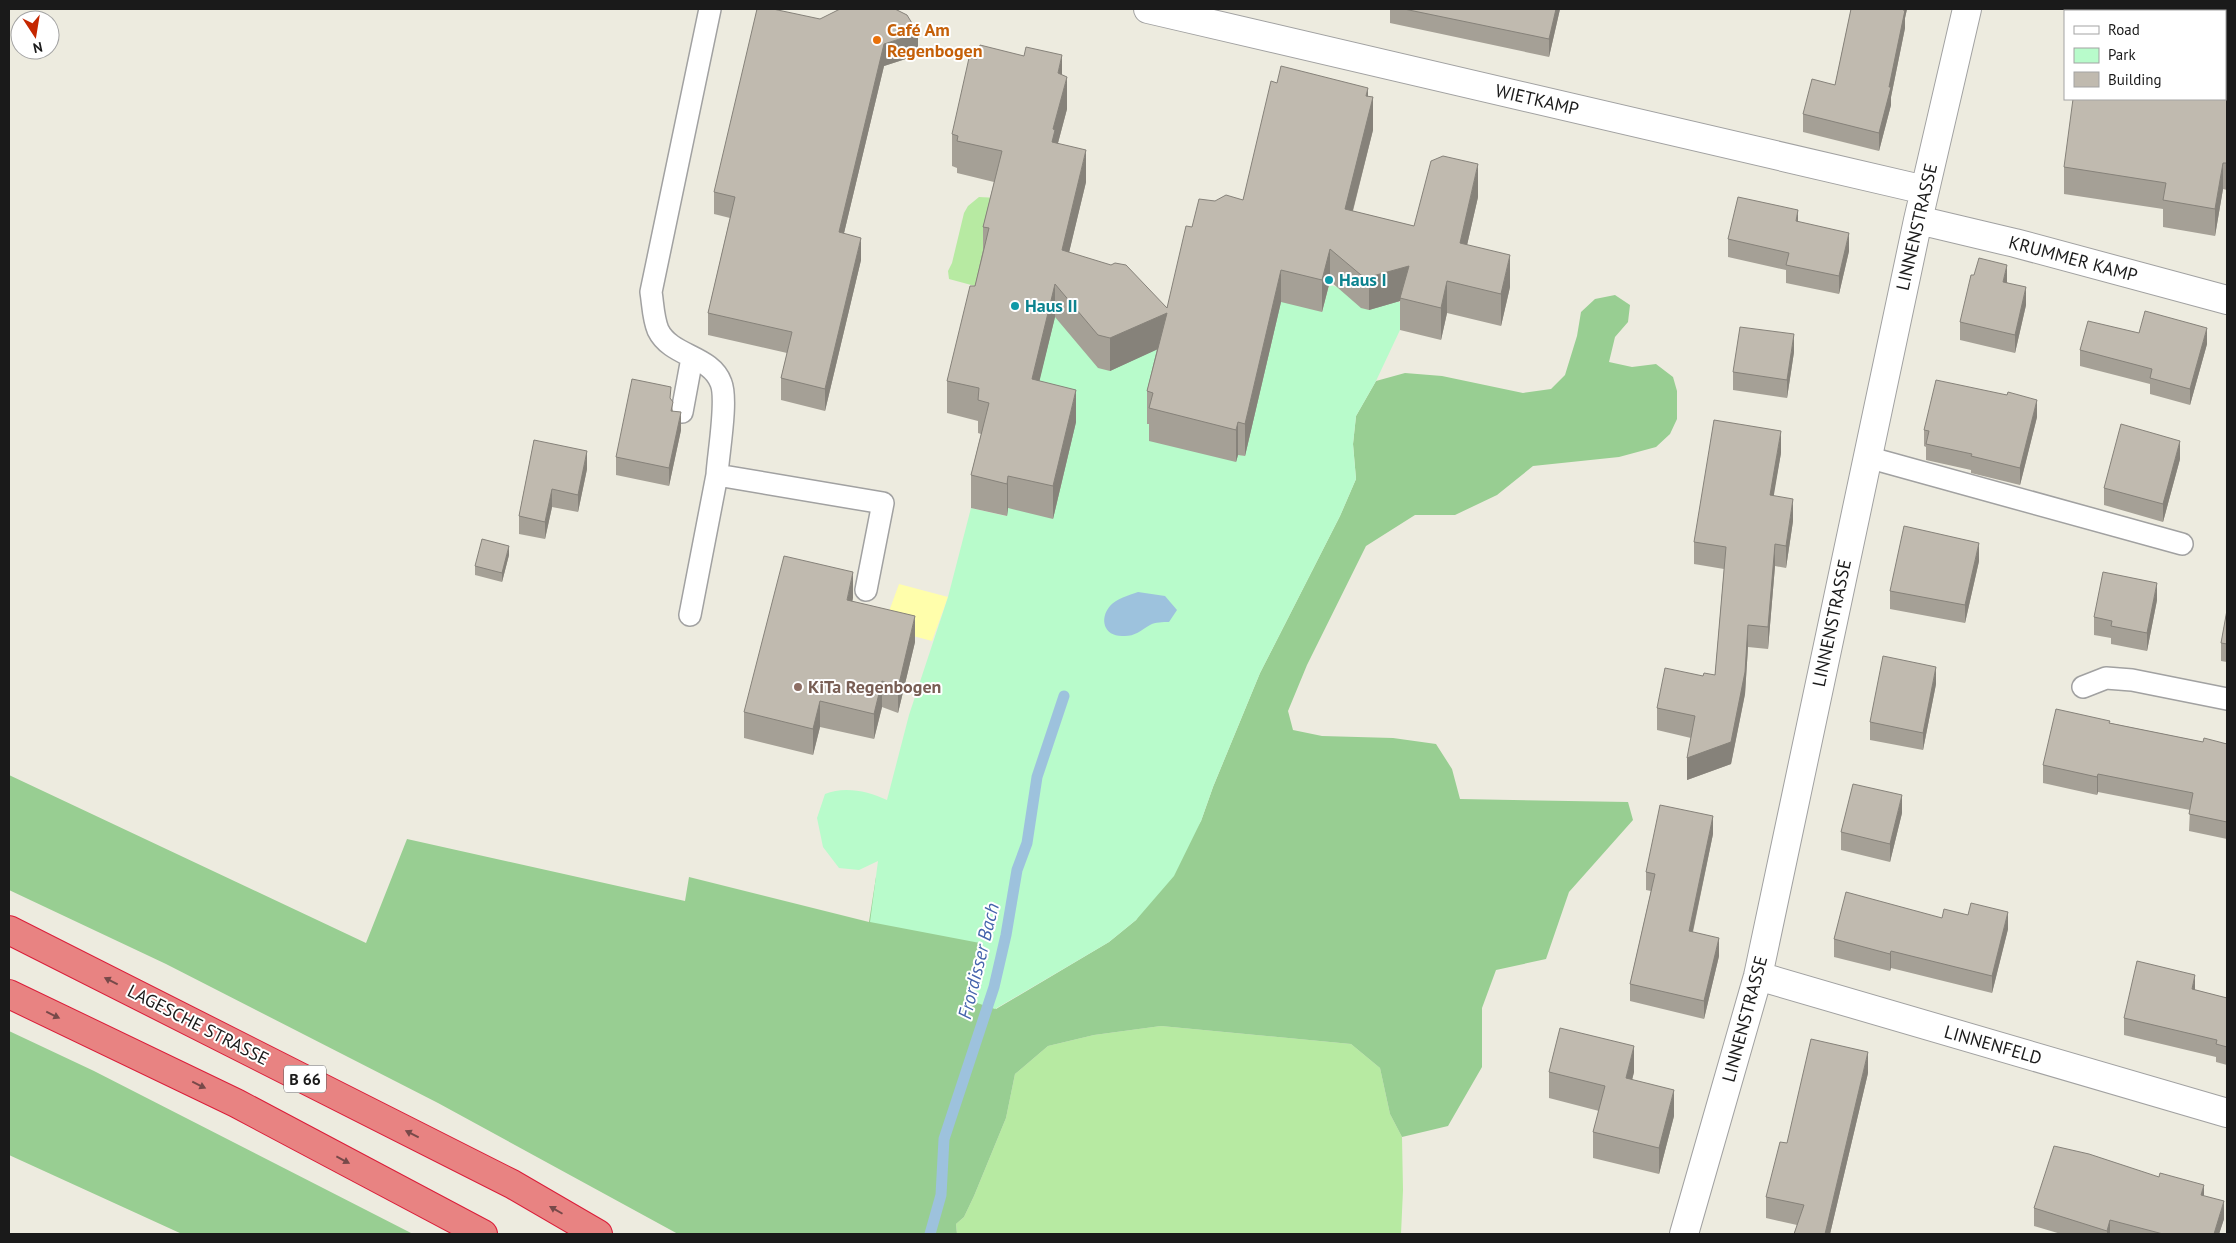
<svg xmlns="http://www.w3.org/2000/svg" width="2236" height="1243" viewBox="0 0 2236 1243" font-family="'PT Sans',sans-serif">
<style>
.grass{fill:#b7eaa2}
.forest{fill:#98ce92}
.sand{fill:#fffeab}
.park{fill:#b8fbcb}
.water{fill:#9dc2dd}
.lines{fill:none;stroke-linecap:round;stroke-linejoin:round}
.stream{stroke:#9dc2dd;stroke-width:11}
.lane-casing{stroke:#a1a1a1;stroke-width:24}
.street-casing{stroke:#a1a1a1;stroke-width:30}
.highway-casing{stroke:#da1d39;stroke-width:30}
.lane{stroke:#fff;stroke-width:21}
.street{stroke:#fff;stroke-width:28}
.highway{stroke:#e88382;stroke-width:28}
.wall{fill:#a5a096}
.shaded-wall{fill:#86827a}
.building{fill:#c0baaf;stroke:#86827a}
.oneway{fill:#774949}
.food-dot{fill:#e8710a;stroke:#fff;stroke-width:2}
.culture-dot{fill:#0f9aa8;stroke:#fff;stroke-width:2}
.education-dot{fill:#8d6e63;stroke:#fff;stroke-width:2}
.labels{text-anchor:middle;stroke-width:4;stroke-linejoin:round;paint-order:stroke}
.shield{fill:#fff;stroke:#5f5f5f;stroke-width:1}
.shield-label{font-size:16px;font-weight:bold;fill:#1a1a1a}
.food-label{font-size:18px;font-weight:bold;fill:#c56008;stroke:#fff;text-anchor:start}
.street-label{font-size:18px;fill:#1a1a1a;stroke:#fff}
.culture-label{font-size:18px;font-weight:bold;fill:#0d838f;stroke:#fff;text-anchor:start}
.education-label{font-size:18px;font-weight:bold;fill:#785e54;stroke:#fff;text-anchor:start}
.water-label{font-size:19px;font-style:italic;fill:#4564ac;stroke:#fff}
</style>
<rect width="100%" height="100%" fill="#edebdf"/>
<path class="grass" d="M 979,197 L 998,198 L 975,286 L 949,279 L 948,271 L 952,263 L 964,213 L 968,206 Z
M 1161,1026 L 1351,1044 L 1380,1068 L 1390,1114 L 1402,1137 L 1403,1190 L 1401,1234 L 957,1234 L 956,1224 L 964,1217 L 974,1196 L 1006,1118 L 1015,1074 L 1048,1046 L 1094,1035 Z"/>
<path class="forest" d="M 1615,295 L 1630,305 L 1628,322 L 1615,337 L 1609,362 L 1632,367 L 1656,364 L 1673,377 L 1677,391 L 1677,419 L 1670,434 L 1656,447 L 1619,457 L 1533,466 L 1497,495 L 1455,515 L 1415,515 L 1366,546 L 1307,665 L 1288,711 L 1293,730 L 1322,736 L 1393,738 L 1436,744 L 1452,769 L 1460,799 L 1628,802 L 1633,820 L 1569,892 L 1546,959 L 1496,970 L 1482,1008 L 1482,1067 L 1448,1126 L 1402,1137 L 1390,1114 L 1380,1068 L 1351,1044 L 1161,1026 L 1094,1035 L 1048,1046 L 1015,1074 L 1006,1118 L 974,1196 L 964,1217 L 956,1224 L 957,1234 L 678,1234 L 438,1103 L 166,964 L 9,890 L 9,775 L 366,943 L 407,839 L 685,901 L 689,877 L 869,922 L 876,877 L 976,922 L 996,1009 L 1109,942 L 1136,920 L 1201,821 L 1213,787 L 1260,673 L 1340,516 L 1356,479 L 1353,444 L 1356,416 L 1376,381 L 1405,373 L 1442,376 L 1523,393 L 1551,389 L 1565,375 L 1577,336 L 1581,312 L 1595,299 Z
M 9,1031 L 94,1071 L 413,1234 L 182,1234 L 9,1155 Z"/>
<path class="sand" d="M 899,584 L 948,597 L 932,641 L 891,630 L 888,614 Z"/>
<path class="park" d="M 1329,285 L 1407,304 L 1400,330 L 1376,381 L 1356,416 L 1353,444 L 1356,479 L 1340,516 L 1260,673 L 1213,787 L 1201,821 L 1174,876 L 1136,920 L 1109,942 L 995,1009 L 971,1001 L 980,943 L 870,922 L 878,861 L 859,870 L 839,868 L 823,847 L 817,818 L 825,794 C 844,786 868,791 887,800 L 909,715 L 948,597 L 971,508 L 1006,516 L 1009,505 L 1018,510 L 1053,518 L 1031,415 L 1049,315 L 1173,342 L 1153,425 L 1244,456 L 1278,314 L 1277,293 L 1322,312 Z"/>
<path class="water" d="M 1138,592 L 1165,596 L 1177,610 L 1169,622 C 1163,622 1155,622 1150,625 C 1140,631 1134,637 1122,636 C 1104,636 1099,619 1110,606 C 1116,599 1129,595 1138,592 Z"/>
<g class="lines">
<path class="stream" d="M 930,1234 L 941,1195 L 944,1139 L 994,987 L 1006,935 L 1017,870 L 1027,843 L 1037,777 L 1064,696"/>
<g class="lane-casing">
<path id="lane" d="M 710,9 L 651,292 C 653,304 653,318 658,330 C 671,357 711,355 721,383 C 728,400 718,455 717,475
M 682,412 L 692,358
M 1867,457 L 2182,544
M 690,615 L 717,475 L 883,503 L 866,590
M 2083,687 L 2106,678 L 2132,680 L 2227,699"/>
</g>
<g class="street-casing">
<path id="street" d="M 1148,9 L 1925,190
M 1918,220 L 2015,243 L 2227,300
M 1758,976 L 2227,1113
M 1684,1234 L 1758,976 L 1918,220 L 1967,9"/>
</g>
<g class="highway-casing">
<path id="highway" d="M 9,930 L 512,1184 L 598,1234
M 9,994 L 236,1103 L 483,1234"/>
</g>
<use href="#lane" class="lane"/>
<use href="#street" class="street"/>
<use href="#highway" class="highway"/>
</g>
<path class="wall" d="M 1390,9 L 1560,9 L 1549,57 L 1390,23 Z
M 1851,9 L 1907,9 L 1905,18 L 1905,28 L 1891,97 L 1891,105 L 1879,151 L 1803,132 L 1803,114 L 1835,85 Z
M 820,19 L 918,55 L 884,66 L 844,233 L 861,260 L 825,411 L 781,400 L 781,378 L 787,353 L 708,335 L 708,313 L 730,218 L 714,214 L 714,192 Z
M 2227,72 L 2227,190 L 2223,189 L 2215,236 L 2163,227 L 2163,209 L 2064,194 L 2064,167 Z
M 1062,75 L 1067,109 L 1058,143 L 1086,182 L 1069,252 L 1167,308 L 1192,227 L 1215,201 L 1243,200 L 1368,96 L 1373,130 L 1353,211 L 1414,226 L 1478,197 L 1467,245 L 1510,287 L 1501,326 L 1447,313 L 1441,340 L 1400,330 L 1400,301 L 1369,310 L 1361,308 L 1330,281 L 1322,312 L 1281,302 L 1245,456 L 1238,455 L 1236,462 L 1149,441 L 1149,424 L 1147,424 L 1147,391 L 1157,349 L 1110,371 L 1098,368 L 1055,317 L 1039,381 L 1076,422 L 1053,519 L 1008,508 L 1007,516 L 971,508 L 971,475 L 981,434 L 978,433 L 978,421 L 947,413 L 947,381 L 975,286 L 983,250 L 983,227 L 994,182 L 957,173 L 957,168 L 952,166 L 952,134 Z
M 1798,222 L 1849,251 L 1839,294 L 1786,283 L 1786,270 L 1728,257 L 1728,239 Z
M 2007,282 L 2026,305 L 2015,353 L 1960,340 L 1960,322 Z
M 2139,333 L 2207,344 L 2190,405 L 2150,394 L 2150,384 L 2080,366 L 2080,350 Z
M 1794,352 L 1787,398 L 1733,390 L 1733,372 Z
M 671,399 L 673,411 L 681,430 L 669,486 L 616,475 L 616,457 Z
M 2037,417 L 2020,485 L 1971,473 L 1971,470 L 1926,460 L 1926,447 L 1924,446 L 1924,430 Z
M 534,440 L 587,469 L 578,512 L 552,507 L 545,539 L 519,534 L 519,516 Z
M 1781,453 L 1773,496 L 1793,521 L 1786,568 L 1775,566 L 1768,649 L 1748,647 L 1745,694 L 1731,764 L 1687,780 L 1691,738 L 1657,730 L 1657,708 L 1703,676 L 1715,675 L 1724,569 L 1694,564 L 1694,542 Z
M 2180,459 L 2163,522 L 2104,505 L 2104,488 Z
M 509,555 L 502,582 L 475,575 L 475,566 Z
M 1979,561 L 1965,623 L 1890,609 L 1890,591 Z
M 853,598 L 852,601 L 915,642 L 898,713 L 882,707 L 874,739 L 820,727 L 813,755 L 744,738 L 744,712 Z
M 2157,600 L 2147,651 L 2111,644 L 2111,638 L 2094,635 L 2094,617 Z
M 2227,610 L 2227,662 L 2221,661 L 2221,643 Z
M 1936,684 L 1923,750 L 1870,740 L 1870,722 Z
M 2110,723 L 2203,742 L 2227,744 L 2227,839 L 2189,831 L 2190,810 L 2098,792 L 2097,795 L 2043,783 L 2043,765 Z
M 1902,813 L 1890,862 L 1841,850 L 1841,832 Z
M 1713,834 L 1693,932 L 1719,956 L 1704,1019 L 1630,1001 L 1630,984 L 1651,891 L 1646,890 L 1646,872 Z
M 1942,918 L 2008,929 L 1992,993 L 1891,968 L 1890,971 L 1834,957 L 1834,939 Z
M 2195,990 L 2227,998 L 2227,1065 L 2216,1062 L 2216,1057 L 2124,1035 L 2124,1018 Z
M 1549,1072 L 1634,1072 L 1632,1080 L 1674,1116 L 1659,1174 L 1593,1158 L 1593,1132 L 1599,1111 L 1549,1098 Z
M 1868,1073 L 1830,1234 L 1794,1234 L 1797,1225 L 1766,1218 L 1766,1197 L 1787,1143 Z
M 2204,1196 L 2224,1219 L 2219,1234 L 2061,1234 L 2034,1226 L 2034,1208 Z"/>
<path class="shaded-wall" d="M 1556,9 L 1560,9 L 1549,57 L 1549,39 Z
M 1903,9 L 1907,9 L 1905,18 L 1905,28 L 1891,97 L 1891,105 L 1879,151 L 1879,133 L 1889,87 Z
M 2177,9 L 2183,9 L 2182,11 L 2177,11 Z
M 918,33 L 918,55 L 884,66 L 839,254 L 839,232 L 884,44 Z
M 1062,55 L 1062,88 L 1058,73 Z
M 1067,77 L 1067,109 L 1055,154 L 1052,142 L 1053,129 Z
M 1368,88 L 1368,115 L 1373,97 L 1373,130 L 1345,241 L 1345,209 L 1366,96 Z
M 1086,150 L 1086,182 L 1062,282 L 1062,250 Z
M 2223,163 L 2223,189 L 2215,236 L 2215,209 Z
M 1478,164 L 1478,197 L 1460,276 L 1460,243 Z
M 1798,210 L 1798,228 L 1796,221 Z
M 1849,233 L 1849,251 L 1839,294 L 1839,276 Z
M 861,238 L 861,260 L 825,411 L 825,389 Z
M 1330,249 L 1330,281 L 1322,312 L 1322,280 Z
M 1510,255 L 1510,287 L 1501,326 L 1501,294 Z
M 2007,265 L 2007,283 L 2003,282 Z
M 1409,266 L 1400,301 L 1369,310 L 1369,277 Z
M 1281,270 L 1281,302 L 1245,456 L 1245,424 Z
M 1447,281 L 1447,313 L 1441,340 L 1441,308 Z
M 1055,284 L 1055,317 L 1032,412 L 1032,379 Z
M 2026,287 L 2026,305 L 2015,353 L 2015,335 Z
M 1167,313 L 1167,345 L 1110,371 L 1110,338 Z
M 2207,328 L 2207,344 L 2190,405 L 2190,389 Z
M 1794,334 L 1794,352 L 1787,398 L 1787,380 Z
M 1076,390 L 1076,422 L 1053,519 L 1053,486 Z
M 2037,400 L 2037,417 L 2020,485 L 2020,468 Z
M 681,412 L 681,430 L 669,486 L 669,468 Z
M 1238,422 L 1238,455 L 1236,462 L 1236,430 Z
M 1781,431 L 1781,453 L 1770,518 L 1770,495 Z
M 2180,441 L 2180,459 L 2163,522 L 2163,504 Z
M 587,451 L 587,469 L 578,512 L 578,495 Z
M 1008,476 L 1008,508 L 1007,516 L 1007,484 Z
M 552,489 L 552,507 L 545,539 L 545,522 Z
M 1793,499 L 1793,521 L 1786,568 L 1786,546 Z
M 1979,543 L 1979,561 L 1965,623 L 1965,605 Z
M 1775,544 L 1775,566 L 1768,649 L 1768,627 Z
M 509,546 L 509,555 L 502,582 L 502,573 Z
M 853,572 L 853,598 L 847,626 L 847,600 Z
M 2157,583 L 2157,600 L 2147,651 L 2147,633 Z
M 915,616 L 915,642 L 898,713 L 898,688 Z
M 1748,625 L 1748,647 L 1745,694 L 1731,764 L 1687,780 L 1687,758 Z
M 1936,667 L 1936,684 L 1923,750 L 1923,733 Z
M 882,681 L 882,707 L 874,739 L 874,714 Z
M 820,701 L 820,727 L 813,755 L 813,729 Z
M 2098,774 L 2098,792 L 2097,795 L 2097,777 Z
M 1902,795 L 1902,813 L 1890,862 L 1890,844 Z
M 1713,816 L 1713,834 L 1689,949 L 1689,931 Z
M 2008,912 L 2008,929 L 1992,993 L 1992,976 Z
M 1719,938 L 1719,956 L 1704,1019 L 1704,1001 Z
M 1891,951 L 1891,968 L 1890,971 L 1890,954 Z
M 2195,975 L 2195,993 L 2192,989 Z
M 1634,1046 L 1634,1072 L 1626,1104 L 1626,1078 Z
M 1868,1052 L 1868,1073 L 1830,1234 L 1825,1234 Z
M 1674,1090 L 1674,1116 L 1659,1174 L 1659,1148 Z
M 2204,1185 L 2204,1202 L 2201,1195 Z
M 2224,1201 L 2224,1219 L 2219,1234 L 2214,1234 Z
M 2110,1220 L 2110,1234 L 2107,1234 L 2107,1231 Z"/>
<path class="building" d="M 757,9 L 773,9 L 820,19 L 840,9 L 895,9 L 907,15 L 918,33 L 884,44 L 839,232 L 861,238 L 825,389 L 781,378 L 792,332 L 708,313 L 735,197 L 714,192 Z
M 1404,9 L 1556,9 L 1549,39 Z
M 1851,9 L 1903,9 L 1903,10 L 1905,10 L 1889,87 L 1891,87 L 1879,133 L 1803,114 L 1812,79 L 1835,85 Z
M 2084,9 L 2177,9 L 2177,11 L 2084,11 Z
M 980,45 L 1024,56 L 1026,47 L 1062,55 L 1058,73 L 1067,77 L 1053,129 L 1055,130 L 1052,142 L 1086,150 L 1062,250 L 1111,265 L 1115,263 L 1126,265 L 1167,308 L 1186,226 L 1192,227 L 1199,199 L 1215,201 L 1226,195 L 1243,200 L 1271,81 L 1277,83 L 1281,66 L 1368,88 L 1366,96 L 1373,97 L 1345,209 L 1414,226 L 1431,161 L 1443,156 L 1478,164 L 1460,243 L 1510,255 L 1501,294 L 1447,281 L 1441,308 L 1400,298 L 1409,266 L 1369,277 L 1361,275 L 1330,249 L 1322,280 L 1281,270 L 1245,424 L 1238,422 L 1236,430 L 1149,408 L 1153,393 L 1147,391 L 1167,313 L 1110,338 L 1098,335 L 1055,284 L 1032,379 L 1076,390 L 1053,486 L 1008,476 L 1007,484 L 971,475 L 989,403 L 978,400 L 979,388 L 947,381 L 970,286 L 975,286 L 989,228 L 983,227 L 1002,151 L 957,141 L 958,136 L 952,134 L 969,58 L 977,59 Z
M 2225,72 L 2227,72 L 2227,163 L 2223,163 L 2215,209 L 2163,200 L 2166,183 L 2064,167 L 2073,99 L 2225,99 Z
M 1738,197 L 1798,210 L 1796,221 L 1849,233 L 1839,276 L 1786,265 L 1789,253 L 1728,239 Z
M 1979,258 L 2007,265 L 2003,282 L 2026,287 L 2015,335 L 1960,322 L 1971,275 L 1974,275 Z
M 2145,311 L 2207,328 L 2190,389 L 2150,378 L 2152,369 L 2080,350 L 2088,321 L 2139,333 Z
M 1740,327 L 1794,334 L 1787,380 L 1733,372 Z
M 632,379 L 671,387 L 670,398 L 673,402 L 671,411 L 681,412 L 669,468 L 616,457 Z
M 1936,380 L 2007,395 L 2008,392 L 2037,400 L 2020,468 L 1971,456 L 1972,454 L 1926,444 L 1929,431 L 1924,430 Z
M 1714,420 L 1781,431 L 1770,495 L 1793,499 L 1786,546 L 1775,544 L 1768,627 L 1748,625 L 1745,672 L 1731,742 L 1687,758 L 1695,716 L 1657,708 L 1665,668 L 1703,676 L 1704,673 L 1715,675 L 1726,547 L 1694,542 Z
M 2121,424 L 2180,441 L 2163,504 L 2104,488 Z
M 534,440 L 587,451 L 578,495 L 552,489 L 545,522 L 519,516 Z
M 1904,526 L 1979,543 L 1965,605 L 1890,591 Z
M 482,539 L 509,546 L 502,573 L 475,566 Z
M 784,556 L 853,572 L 847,600 L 915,616 L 898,688 L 882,681 L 874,714 L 820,701 L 813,729 L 744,712 Z
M 2103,572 L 2157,583 L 2147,633 L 2111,626 L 2112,621 L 2094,617 Z
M 2227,610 L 2227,644 L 2221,643 Z
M 1883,656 L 1936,667 L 1923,733 L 1870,722 Z
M 2056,709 L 2110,721 L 2109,723 L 2203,742 L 2204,738 L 2227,744 L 2227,822 L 2189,814 L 2193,793 L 2098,774 L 2097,777 L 2043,765 Z
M 1853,784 L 1902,795 L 1890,844 L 1841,832 Z
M 1660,805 L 1713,816 L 1689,931 L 1719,938 L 1704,1001 L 1630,984 L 1655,874 L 1646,872 Z
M 1846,892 L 1942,918 L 1944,909 L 1968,915 L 1971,903 L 2008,912 L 1992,976 L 1891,951 L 1890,954 L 1834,939 Z
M 2137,961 L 2195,975 L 2192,989 L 2227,998 L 2227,1047 L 2216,1044 L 2217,1040 L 2124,1018 Z
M 1560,1028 L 1634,1046 L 1626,1078 L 1674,1090 L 1659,1148 L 1593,1132 L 1605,1086 L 1549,1072 Z
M 1811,1039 L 1868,1052 L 1825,1234 L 1794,1234 L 1804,1205 L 1766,1197 L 1780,1142 L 1787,1143 Z
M 2054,1146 L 2089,1154 L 2159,1177 L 2160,1173 L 2204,1185 L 2201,1195 L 2224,1201 L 2214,1234 L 2163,1234 L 2110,1220 L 2107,1231 L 2034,1208 Z"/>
<defs><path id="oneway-solid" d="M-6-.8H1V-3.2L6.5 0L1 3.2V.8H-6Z" transform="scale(1.25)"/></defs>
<g class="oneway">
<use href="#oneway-solid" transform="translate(111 981) rotate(-153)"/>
<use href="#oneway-solid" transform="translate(53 1015) rotate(26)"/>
<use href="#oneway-solid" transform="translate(199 1085) rotate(26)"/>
<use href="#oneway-solid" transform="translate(412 1134) rotate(-153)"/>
<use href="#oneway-solid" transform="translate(343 1160) rotate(28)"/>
<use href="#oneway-solid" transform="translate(556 1210) rotate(-150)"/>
</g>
<circle class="food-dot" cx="877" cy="40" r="5"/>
<g class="culture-dot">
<circle cx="1329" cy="280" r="5"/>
<circle cx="1015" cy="306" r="5"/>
</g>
<circle class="education-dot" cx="798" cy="687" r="5"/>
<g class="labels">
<rect class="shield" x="284" y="1065.5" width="42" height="27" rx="4"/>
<g class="shield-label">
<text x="305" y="1085">B 66</text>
</g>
<g class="food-label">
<text x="887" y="36">Café Am<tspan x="887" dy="21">Regenbogen</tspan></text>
</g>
<g class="street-label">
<text transform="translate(1537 100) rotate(13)" y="6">WIETKAMP</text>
<text transform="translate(1917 227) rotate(-77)" y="6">LINNENSTRASSE</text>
<text transform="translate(2073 259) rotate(15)" y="6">KRUMMER KAMP</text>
<text transform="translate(1832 623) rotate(-78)" y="6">LINNENSTRASSE</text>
<text transform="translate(1745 1019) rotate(-75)" y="6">LINNENSTRASSE</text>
<text transform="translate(198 1025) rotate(27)" y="6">LAGESCHE STRASSE</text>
<text transform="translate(1993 1045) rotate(16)" y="6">LINNENFELD</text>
</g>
<g class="culture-label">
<text x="1339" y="286">Haus I</text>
<text x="1025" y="312">Haus II</text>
</g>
<g class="education-label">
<text x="808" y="693">KiTa Regenbogen</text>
</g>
<g class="water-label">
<text transform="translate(978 961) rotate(-76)" y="7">Frordisser Bach</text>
</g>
</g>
<rect width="2236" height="1243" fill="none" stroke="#1a1a1a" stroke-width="20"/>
<rect x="2064" y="10" width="162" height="90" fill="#ffffff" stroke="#a3a3a3"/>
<rect x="2074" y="26" width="25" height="8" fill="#ffffff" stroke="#a3a3a3"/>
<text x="2108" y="35" font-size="15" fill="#1a1a1a">Road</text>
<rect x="2074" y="48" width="25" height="15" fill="#b8fbcb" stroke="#a3a3a3"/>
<text x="2108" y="60" font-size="15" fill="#1a1a1a">Park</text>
<rect x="2074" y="72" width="25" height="15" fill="#c0baaf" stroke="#a3a3a3"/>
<text x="2108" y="85" font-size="15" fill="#1a1a1a">Building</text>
<g transform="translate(35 35) rotate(168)"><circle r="24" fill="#ffffff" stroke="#a3a3a3"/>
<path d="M0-4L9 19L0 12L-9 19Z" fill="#c52700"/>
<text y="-8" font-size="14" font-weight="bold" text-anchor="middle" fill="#1a1a1a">N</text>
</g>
</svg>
